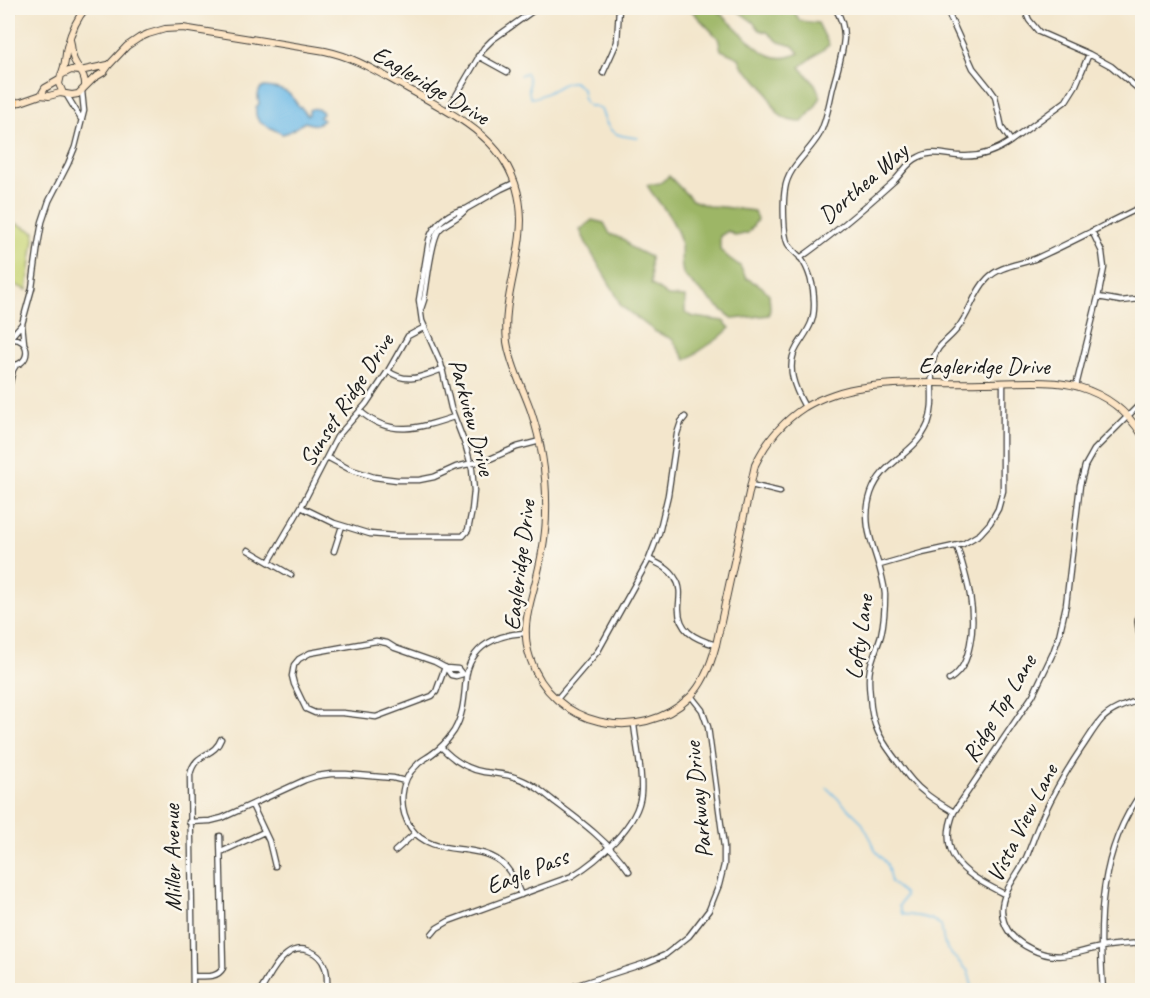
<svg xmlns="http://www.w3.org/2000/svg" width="1150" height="998" viewBox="0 0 1150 998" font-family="Caveat,sans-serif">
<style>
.green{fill:#c7d475;stroke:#727848;stroke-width:1.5}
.forest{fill:#9db666;stroke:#5c6941;stroke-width:1.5}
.water{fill:#6dbae7;stroke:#446b82;stroke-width:1.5}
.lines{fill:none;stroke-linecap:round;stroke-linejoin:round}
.stream{stroke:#6dbae7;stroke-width:1.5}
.street-casing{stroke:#3c3a36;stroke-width:7}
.secondary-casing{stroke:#3c3a36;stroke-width:8}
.primary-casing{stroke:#3c3a36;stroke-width:9}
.street{stroke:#fff;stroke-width:4.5}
.secondary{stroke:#fde5c5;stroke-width:6}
.primary{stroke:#fbbd6e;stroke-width:7}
.labels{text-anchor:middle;stroke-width:5;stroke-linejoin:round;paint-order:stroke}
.street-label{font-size:24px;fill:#1c1c1c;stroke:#fbf7ec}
</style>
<rect width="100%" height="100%" fill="#fbf7ec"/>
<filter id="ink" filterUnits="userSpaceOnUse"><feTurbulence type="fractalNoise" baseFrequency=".0167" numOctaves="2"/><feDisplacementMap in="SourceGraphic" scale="12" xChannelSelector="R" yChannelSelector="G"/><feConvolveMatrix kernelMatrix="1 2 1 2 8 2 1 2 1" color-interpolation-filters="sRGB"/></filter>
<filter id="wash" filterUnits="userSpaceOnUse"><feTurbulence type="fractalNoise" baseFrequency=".008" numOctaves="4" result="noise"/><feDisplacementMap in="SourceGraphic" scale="24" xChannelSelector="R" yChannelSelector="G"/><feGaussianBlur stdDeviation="1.35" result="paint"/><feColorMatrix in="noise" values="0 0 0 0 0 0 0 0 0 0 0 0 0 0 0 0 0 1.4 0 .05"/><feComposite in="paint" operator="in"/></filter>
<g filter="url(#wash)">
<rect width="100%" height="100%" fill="#f3e6cc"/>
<path class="green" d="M 8,220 L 35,232 L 27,290 L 8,282 Z"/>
<path class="forest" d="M 689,8 L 719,8 L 719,12 C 727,20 736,27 744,36 C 761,52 776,65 799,53 L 793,46 L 779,42 L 767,32 L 760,30 L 753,22 L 734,8 L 792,8 L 800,21 L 818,23 L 829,45 L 800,67 L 815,84 L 821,97 L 815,107 L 802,122 C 770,121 776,101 760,83 C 751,72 743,72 739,58 L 721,50 L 718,38 Z
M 669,176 L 692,200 L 708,206 L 723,207 L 754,211 L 757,220 L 748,233 L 736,236 L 728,231 L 720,236 L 720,250 L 729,258 L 740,266 L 746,278 L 761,286 L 769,294 L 770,308 L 769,315 L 734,319 C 726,314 685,279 683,273 C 680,264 682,254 681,245 C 680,239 678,232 675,227 C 669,211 655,200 647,185 L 660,183 Z
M 592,220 L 604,223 L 610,234 L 625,240 L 630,247 L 650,257 L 651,284 L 668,296 L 685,297 L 685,313 L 694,317 L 723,321 L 730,328 L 719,338 L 686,360 L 672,339 L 656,332 L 621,306 L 614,291 L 588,247 L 580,230 Z"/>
<path class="water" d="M 264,87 C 274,88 287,89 293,98 C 295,101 297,104 299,107 L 301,107 L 307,115 L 309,114 L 309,110 C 314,107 317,109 322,111 L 323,114 L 319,117 L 323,120 C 317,126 312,125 305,122 C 297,126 291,133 282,134 C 269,125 253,126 256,107 L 259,104 C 258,98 257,95 260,89 Z"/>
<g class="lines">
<path class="stream" d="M 520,75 L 526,73 C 532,81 526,91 531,98 C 546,98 564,79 574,82 C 576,83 580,87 582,88 L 584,101 L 589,106 L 594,106 L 601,109 C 609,134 612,135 638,138
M 827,788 L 861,821 L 872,841 L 875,850 L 887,864 L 891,883 L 904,893 L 905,896 L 899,906 L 902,914 C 916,916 929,916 941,925 L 944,943 L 952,955 L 968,971 L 972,986 L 974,990"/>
</g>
</g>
<g filter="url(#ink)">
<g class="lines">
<g class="street-casing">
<path id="street" d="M 382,8 L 400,10 L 414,8
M 946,8 L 973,68 L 990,89 L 995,96 L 1002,128 L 1011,141
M 1024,8 L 1029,20 L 1039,32 L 1089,54 L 1111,66 L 1142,92
M 478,56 L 507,72
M 603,73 L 617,42 L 619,8
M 66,94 L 81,119
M 447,111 L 484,48 L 492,40 L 537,8
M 800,258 C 833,235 863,209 893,182 C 902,174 907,162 919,157 C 932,150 944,155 959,156 C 978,158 995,152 1011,141 L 1066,101 L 1076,85 L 1089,54
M 1098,297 L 1121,301 L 1139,299
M 421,309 L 424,300 C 427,285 431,240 439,230 C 447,221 459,219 466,209 L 501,189 L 514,183
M 10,338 L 22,324
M 8,340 C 33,333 32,371 8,364
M 24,343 L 22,324 L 32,288 L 38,245 L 42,222 L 49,201 L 68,164 L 75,147 L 84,111 L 82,91
M 388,371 C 408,385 422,376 443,369
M 1076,386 L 1098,297 L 1104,268 L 1102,252 L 1092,231
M 8,391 L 13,370 L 16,365
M 805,407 C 795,389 785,367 797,347 C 808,329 815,323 814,301 C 814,286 809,269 800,257 C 796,253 791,249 788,244 C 783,235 783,200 785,189 C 788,167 808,154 819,135 C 827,121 829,103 833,87 C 837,71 843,54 844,38 C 844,27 841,17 835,8
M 360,411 C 390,438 420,428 454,417
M 327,457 L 349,469 L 374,477 L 397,480 L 419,480 L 434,477 L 456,467 L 490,459 L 517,447 L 540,441
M 751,485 L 780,492
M 301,507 L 334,523 L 370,534 L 395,536 L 463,536 L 468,530 L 472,510 L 474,491 L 472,469 L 466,447 L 451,408 L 441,364 L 422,321 L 419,300 L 429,240 C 433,224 450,211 466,209
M 248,550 L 291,575
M 334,551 L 342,526
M 649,559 C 659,564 669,568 675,578 C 681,586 680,595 679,605 C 677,631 695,639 716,645
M 269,562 L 301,507 L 337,437 L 366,404 L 388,371 L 408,336 L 425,327
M 880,565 L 922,553 L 963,544 L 980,534 L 990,523 L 998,509 L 1003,491 L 1003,383
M 445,667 L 436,692 L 432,696 L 376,717 L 343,713 L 315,713 L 306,709 L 294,684 L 292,676 L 294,665 L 299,659 L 310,653 L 376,641 L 387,643 L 395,648 L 435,662 L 446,668 L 458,669 L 462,674
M 446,668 L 451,675 L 456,676 L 463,674
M 949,680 C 963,671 967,659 970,644 C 977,610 967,579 957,546
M 557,699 L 598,651 L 649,559 L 659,533 L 668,495 L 677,434 L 681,422 L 685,417
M 1142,699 C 1128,704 1113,708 1102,719 C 1094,728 1088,739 1081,749 C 1067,770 1054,792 1043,816 C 1036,830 1032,844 1026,858 C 1018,875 1001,892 1002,911 C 1003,930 1016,942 1031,949 C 1059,963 1075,952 1102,947 C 1115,944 1129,944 1142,943
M 441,747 C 453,760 467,769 484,772 C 497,774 509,774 520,779 C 533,784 544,793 555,802 C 582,822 610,843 629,871
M 252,805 L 269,841 L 275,866
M 954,812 C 944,806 933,800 924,792 C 914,785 907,775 900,765 C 882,742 871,726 870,696 C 869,687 868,678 870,669 C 872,657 878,646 881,635 C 884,622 885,607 885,594 C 882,557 858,532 871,493 C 882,461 915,455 928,424 C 936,403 929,382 933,361 C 936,345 948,341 957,329 C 970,314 973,293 987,279 C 1000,265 1020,265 1037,258 C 1070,243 1102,226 1135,210
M 189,822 L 210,821 L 222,818 L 305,780 L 317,776 L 331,774 L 346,774 L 393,778 L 405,781
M 395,851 L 415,833
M 221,852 L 264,832
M 521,895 C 517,885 513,875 506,867 C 481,839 433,860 411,828 C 398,808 399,781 417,765 C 421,760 427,758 432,754 C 441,748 448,740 454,731 C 464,714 464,697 466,678 C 470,646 497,634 526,633
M 1006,895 C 969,876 935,859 954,812 L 1033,695 L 1053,653 L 1059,636 L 1066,605 L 1080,485 L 1085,466 L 1094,450 L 1142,402
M 432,934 L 437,928 L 449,921 L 572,876 C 597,861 639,825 641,793 C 643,771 636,746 634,724
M 193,976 C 204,976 217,979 223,968 L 220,836
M 193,990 L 190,775 C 195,751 214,758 221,739
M 261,990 C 268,979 275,963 286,955 C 299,944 319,950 325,967 C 328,974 327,983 327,990
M 562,990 L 646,963 L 665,955 L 689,936 L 709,910 L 719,885 L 724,865 L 724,847 L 708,727 L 702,710 L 691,696
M 1103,990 C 1098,921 1099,850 1142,792"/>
</g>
<g class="secondary-casing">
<path id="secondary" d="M 70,40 C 72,46 71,53 74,60 C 78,69 86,75 85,86
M 80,71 L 108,65
M 61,75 C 66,65 65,56 67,47 C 71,32 76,19 86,8
M 63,93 L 59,84 L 61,75 L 71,70 L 79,71
M 41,95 L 45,88 L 59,80
M 11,103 L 21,102 L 41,95 L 49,96 L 60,93 L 72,95 L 78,94 L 94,78 L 104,72 L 109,65 L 127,46 L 139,38 L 148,34 L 165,29 L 183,28 L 325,51 C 355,57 379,73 405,87 C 461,119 520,144 521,220 C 521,261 502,300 507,342 C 511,367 523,388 531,411 C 542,444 547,478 546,513 C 546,534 542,555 537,576 C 530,605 520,628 530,658 C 552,726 639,746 690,697 C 704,683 711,664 716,645 L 755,465 C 766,442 783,421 805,407 C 822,397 845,389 865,387 C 904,381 944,384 983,383 C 1010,383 1055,379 1079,387 C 1106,395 1127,411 1142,435
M 1142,591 L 1138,622 L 1142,649"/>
</g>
<g class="primary-casing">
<path id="primary" d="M 8,20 L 12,8
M 8,106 L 15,103"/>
</g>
<use href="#street" class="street"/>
<use href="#secondary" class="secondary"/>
<use href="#primary" class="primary"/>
</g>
</g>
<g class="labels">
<g class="street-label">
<text transform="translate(431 85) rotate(31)" y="8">Eagleridge Drive</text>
<text transform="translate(863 183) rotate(-41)" y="8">Dorthea Way</text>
<text x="984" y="374">Eagleridge Drive</text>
<text transform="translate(346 400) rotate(-57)" y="8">Sunset Ridge Drive</text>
<text transform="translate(472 417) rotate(75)" y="8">Parkview Drive</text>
<text transform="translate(519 565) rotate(-83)" y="8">Eagleridge Drive</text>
<text transform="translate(859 637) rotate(-82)" y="8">Lofty Lane</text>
<text transform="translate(999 708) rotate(-59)" y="8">Ridge Top Lane</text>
<text transform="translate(698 800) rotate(-96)" y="8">Parkway Drive</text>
<text transform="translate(1022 823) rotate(-63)" y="8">Vista View Lane</text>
<text transform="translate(172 858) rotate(-91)" y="8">Miller Avenue</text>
<text transform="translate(527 871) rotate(-22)" y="8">Eagle Pass</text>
</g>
</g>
<rect width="1150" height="998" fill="none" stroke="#fbf7ec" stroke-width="30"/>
</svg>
